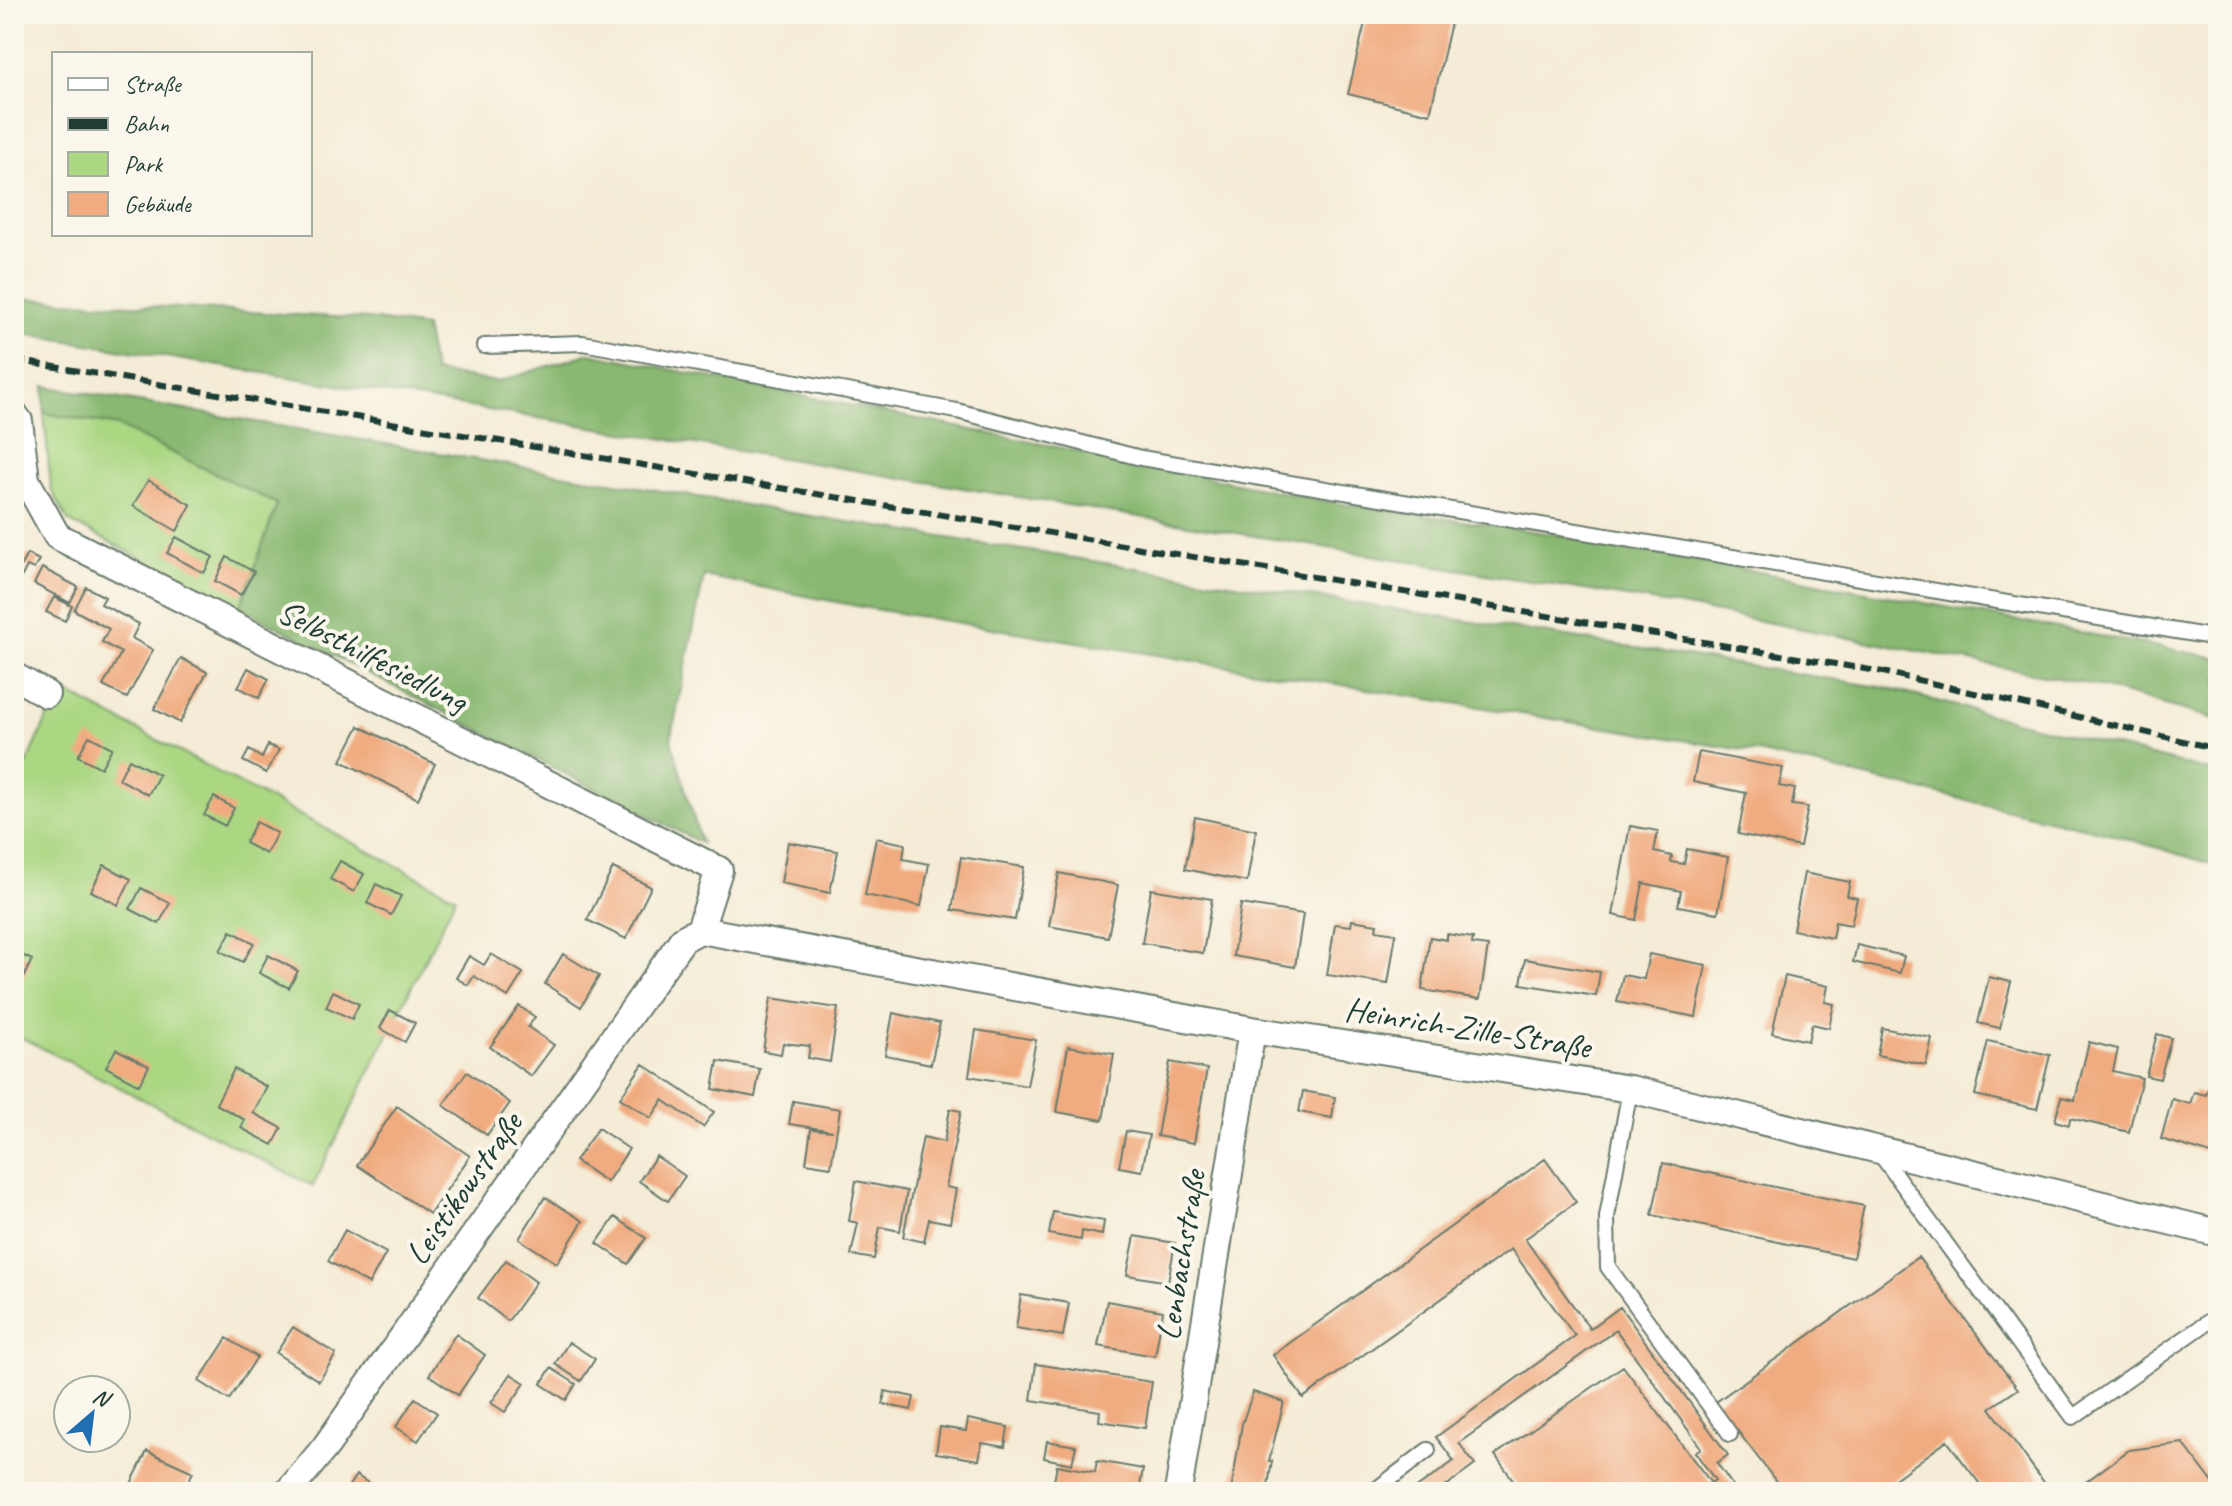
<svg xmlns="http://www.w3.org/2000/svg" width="2232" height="1506" viewBox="0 0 2232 1506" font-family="Caveat,sans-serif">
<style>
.green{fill:#abd783;stroke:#658a5c;stroke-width:2}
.forest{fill:#88b871;stroke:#547a52;stroke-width:2}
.building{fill:#f0ac80}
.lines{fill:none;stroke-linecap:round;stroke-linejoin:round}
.service-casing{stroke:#6a7a6d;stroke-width:18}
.minor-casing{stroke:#6a7a6d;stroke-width:30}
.service{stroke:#fff;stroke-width:14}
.minor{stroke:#fff;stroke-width:26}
.rail{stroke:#1f3d34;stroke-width:6;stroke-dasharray:12 6;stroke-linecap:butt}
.labels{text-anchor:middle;stroke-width:8;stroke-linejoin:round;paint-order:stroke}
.street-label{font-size:34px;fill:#1f3d34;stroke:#fbf7ec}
</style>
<rect width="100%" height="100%" fill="#fbf7ec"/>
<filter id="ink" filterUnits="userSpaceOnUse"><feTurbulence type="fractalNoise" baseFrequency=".0125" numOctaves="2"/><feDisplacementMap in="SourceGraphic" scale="16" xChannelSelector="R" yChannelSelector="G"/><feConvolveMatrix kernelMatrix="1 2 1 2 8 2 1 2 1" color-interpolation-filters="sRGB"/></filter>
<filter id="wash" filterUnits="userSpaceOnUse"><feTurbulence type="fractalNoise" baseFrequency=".006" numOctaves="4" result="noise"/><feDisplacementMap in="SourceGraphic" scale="32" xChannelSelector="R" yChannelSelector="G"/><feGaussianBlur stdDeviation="1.8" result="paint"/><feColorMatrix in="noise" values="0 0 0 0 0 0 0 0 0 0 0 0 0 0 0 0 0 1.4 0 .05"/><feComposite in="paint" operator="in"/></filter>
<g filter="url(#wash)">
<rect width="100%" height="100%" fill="#f4ecd6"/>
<path class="green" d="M 44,413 L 118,426 L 278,504 L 240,608 L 68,521 L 51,489 Z
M 60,689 L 456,897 L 313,1186 L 14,1034 L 14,885 L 23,865 L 14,860 L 14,780 L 19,782 Z"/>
<path class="forest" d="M 14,298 L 368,319 L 425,327 L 434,372 L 497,382 L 590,353 L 1330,502 L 1567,536 L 2218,658 L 2218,720 L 2095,685 L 1681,606 L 14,332 Z
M 44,386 L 798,514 L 1886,688 L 2218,773 L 2218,866 L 2108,833 L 1762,753 L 867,608 L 704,576 L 671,739 L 701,843 L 240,608 L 277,504 L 118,426 L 44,413 Z"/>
<g id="blocks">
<path class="building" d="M 1367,14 L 1453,14 L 1430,114 L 1348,94 Z
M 148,480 L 191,505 L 177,531 L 133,506 Z
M 176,537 L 213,557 L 204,573 L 167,553 Z
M 27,554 L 39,560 L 34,569 L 27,566 L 22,576 L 17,573 Z
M 227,557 L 254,572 L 241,595 L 215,581 Z
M 42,568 L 78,587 L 70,603 L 34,584 Z
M 86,587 L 105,597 L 101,604 L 139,624 L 132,638 L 153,650 L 127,698 L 103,686 L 121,653 L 102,642 L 109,629 L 74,610 Z
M 54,597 L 72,606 L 65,621 L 46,612 Z
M 181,658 L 207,672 L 180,723 L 154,709 Z
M 248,668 L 269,679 L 259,698 L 238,687 Z
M 359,726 L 435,764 L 418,799 L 341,761 Z
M 89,736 L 112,748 L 101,768 L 78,756 Z
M 268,745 L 279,750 L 266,773 L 243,761 L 249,750 L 262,758 Z
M 1699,752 L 1783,768 L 1779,786 L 1795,789 L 1792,805 L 1808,807 L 1800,847 L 1738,834 L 1746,793 L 1693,782 Z
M 129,759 L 159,775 L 148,795 L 119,779 Z
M 214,797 L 234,808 L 225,826 L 204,815 Z
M 1195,817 L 1256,830 L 1247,882 L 1185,869 Z
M 256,822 L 277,833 L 266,854 L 245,843 Z
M 1630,826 L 1658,831 L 1654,852 L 1672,856 L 1671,862 L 1684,864 L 1687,849 L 1728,857 L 1718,913 L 1678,906 L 1681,891 L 1643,883 L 1636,920 L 1613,915 Z
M 876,838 L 905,844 L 903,859 L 929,864 L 921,906 L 865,895 Z
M 788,842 L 838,851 L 830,893 L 781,883 Z
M 961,857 L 1024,867 L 1015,920 L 952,910 Z
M 340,861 L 364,874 L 354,892 L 330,879 Z
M 104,865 L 131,879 L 118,905 L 91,891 Z
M 613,868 L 651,887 L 626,939 L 587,920 Z
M 1059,873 L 1118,885 L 1108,937 L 1049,926 Z
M 1804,873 L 1850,882 L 1847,896 L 1857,898 L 1851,925 L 1835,922 L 1832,938 L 1793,930 Z
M 376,884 L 401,896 L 391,915 L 367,903 Z
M 141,888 L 170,903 L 159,924 L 130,909 Z
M 1151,889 L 1212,899 L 1203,953 L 1142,943 Z
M 1241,904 L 1303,914 L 1295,967 L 1233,956 Z
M 1352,920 L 1377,924 L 1376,930 L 1396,933 L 1388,984 L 1327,975 L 1335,924 L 1351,926 Z
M 231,931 L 254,943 L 243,962 L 220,951 Z
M 1447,934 L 1473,938 L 1472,944 L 1488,946 L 1480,999 L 1422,990 L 1430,937 L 1447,940 Z
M 1857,945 L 1904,956 L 1900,973 L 1853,962 Z
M 14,951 L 32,960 L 14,997 Z
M 491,954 L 523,973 L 508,997 L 474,976 L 468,985 L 456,978 L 469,956 L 484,965 Z
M 563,954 L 599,976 L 581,1007 L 545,984 Z
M 1649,954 L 1706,965 L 1696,1017 L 1617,1002 L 1623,975 L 1644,979 Z
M 268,955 L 298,971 L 289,988 L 259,973 Z
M 1525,959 L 1600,972 L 1596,996 L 1521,984 Z
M 1785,976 L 1828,986 L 1825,1002 L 1834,1004 L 1829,1028 L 1812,1024 L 1808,1041 L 1772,1033 Z
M 1989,977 L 2011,982 L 2000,1028 L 1978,1023 Z
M 333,991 L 359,1004 L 352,1019 L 326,1007 Z
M 771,998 L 838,1008 L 830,1062 L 808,1058 L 810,1046 L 783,1043 L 781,1054 L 763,1051 Z
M 519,1006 L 535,1017 L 528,1027 L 554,1045 L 531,1076 L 490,1047 Z
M 390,1010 L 415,1023 L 405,1042 L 380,1028 Z
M 893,1013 L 940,1023 L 931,1064 L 885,1055 Z
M 1882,1028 L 1932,1038 L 1926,1065 L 1877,1055 Z
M 976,1030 L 1036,1040 L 1027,1086 L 969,1076 Z
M 2157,1034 L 2171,1038 L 2160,1079 L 2146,1076 Z
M 1988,1041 L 2050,1055 L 2037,1109 L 1975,1095 Z
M 2089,1042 L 2118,1049 L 2113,1071 L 2142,1078 L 2129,1132 L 2070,1118 L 2069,1125 L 2055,1121 L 2061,1097 L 2075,1100 Z
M 1068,1046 L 1114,1054 L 1103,1120 L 1057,1112 Z
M 116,1049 L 149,1066 L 139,1085 L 106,1067 Z
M 2218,1057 L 2218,1156 L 2161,1139 L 2172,1099 L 2190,1104 L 2194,1092 L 2206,1095 Z
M 718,1061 L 760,1069 L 755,1097 L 713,1089 Z
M 1170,1062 L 1207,1069 L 1194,1143 L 1157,1136 Z
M 643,1064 L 714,1112 L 703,1127 L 663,1100 L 651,1118 L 620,1098 Z
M 234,1069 L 267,1087 L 253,1113 L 282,1128 L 273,1145 L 241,1128 L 245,1120 L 216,1104 Z
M 467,1072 L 510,1103 L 487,1135 L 443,1105 Z
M 1303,1091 L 1335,1097 L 1332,1118 L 1299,1112 Z
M 793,1101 L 840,1109 L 831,1167 L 806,1163 L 811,1129 L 833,1131 L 789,1124 Z
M 397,1106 L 470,1156 L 430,1214 L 357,1165 Z
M 950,1109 L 961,1111 L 946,1187 L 956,1189 L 950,1223 L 929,1219 L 924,1242 L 903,1237 L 923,1137 L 944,1142 Z
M 598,1128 L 629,1149 L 607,1182 L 575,1161 Z
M 1126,1131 L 1149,1135 L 1142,1171 L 1119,1167 Z
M 656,1156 L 685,1176 L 668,1201 L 639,1181 Z
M 1545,1159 L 1576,1202 L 1525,1239 L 1590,1329 L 1620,1307 L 1728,1455 L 1717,1463 L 1737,1492 L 1522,1492 L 1495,1455 L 1623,1366 L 1711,1483 L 1715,1480 L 1695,1452 L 1701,1448 L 1616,1330 L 1459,1443 L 1475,1465 L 1438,1492 L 1411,1492 L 1454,1461 L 1436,1437 L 1575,1336 L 1511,1249 L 1303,1398 L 1273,1355 Z
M 1663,1163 L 1864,1206 L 1853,1258 L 1652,1215 Z
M 856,1181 L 907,1191 L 900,1231 L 880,1227 L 874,1259 L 851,1255 L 858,1223 L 849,1221 Z
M 545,1197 L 583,1221 L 557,1263 L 519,1239 Z
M 1053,1212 L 1104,1221 L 1102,1235 L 1082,1231 L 1081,1240 L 1049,1234 Z
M 615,1217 L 646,1238 L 628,1264 L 597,1243 Z
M 345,1230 L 386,1253 L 369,1284 L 328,1261 Z
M 1135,1236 L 1175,1243 L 1168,1282 L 1127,1275 Z
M 1918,1257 L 2018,1389 L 1990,1408 L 2051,1492 L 1986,1492 L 1947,1441 L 1877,1492 L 1784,1492 L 1716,1402 Z
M 506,1260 L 536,1282 L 508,1321 L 478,1298 Z
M 1021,1295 L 1069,1303 L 1063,1336 L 1016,1328 Z
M 1107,1301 L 1163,1311 L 1155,1356 L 1098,1346 Z
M 293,1327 L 336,1354 L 319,1381 L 276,1353 Z
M 456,1334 L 485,1355 L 458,1395 L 429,1375 Z
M 227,1338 L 257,1357 L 229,1400 L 199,1381 Z
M 569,1342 L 595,1359 L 581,1381 L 555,1364 Z
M 1036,1364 L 1152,1382 L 1145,1428 L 1099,1421 L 1100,1411 L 1031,1400 Z
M 551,1368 L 576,1384 L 566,1400 L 541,1384 Z
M 511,1374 L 525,1383 L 505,1412 L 491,1403 Z
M 885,1391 L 914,1397 L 911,1410 L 883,1404 Z
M 1253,1392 L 1284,1402 L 1269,1461 L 1272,1461 L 1267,1492 L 1231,1492 L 1242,1424 Z
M 415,1398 L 437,1413 L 418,1441 L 396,1427 Z
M 968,1419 L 1008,1427 L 1005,1447 L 982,1443 L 979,1460 L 936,1453 L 940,1427 L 966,1431 Z
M 1047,1441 L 1076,1446 L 1072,1464 L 1044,1458 Z
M 2183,1443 L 2217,1488 L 2215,1492 L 2078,1492 L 2083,1484 L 2129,1450 Z
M 147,1451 L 193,1472 L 183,1492 L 127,1492 Z
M 1097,1461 L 1143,1469 L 1139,1492 L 1052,1492 L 1057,1465 L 1095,1472 Z
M 356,1475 L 382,1492 L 345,1492 Z"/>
</g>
</g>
<g filter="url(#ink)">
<use href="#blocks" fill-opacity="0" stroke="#6a7a6d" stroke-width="2"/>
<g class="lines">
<g class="service-casing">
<path id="service" d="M 484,346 L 583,343 L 957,411 L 1141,458 L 2218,638
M 1630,1089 L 1607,1217 L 1608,1267 L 1730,1434
M 1878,1151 L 2073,1417 L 2218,1315
M 1373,1492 L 1428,1450"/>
</g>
<g class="minor-casing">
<path id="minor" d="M 14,414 L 19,421 L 26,480 L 57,536 L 719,870 L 700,930
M 14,676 L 46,694
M 700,930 L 1252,1030 L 1630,1089 L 2218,1233
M 288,1492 L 326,1446 L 683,939 L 700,930
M 1178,1492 L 1252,1030"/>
</g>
<use href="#service" class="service"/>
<use href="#minor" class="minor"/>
<path class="rail" d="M 14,360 L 1883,672 L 2218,749"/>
</g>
</g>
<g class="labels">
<g class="street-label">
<text transform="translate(373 655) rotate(27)" y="12">Selbsthilfesiedlung</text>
<text transform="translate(1468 1027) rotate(9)" y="12">Heinrich-Zille-Straße</text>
<text transform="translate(463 1188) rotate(-55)" y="12">Leistikowstraße</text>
<text transform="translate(1180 1255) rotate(-81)" y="12">Lenbachstraße</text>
</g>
</g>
<rect width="2232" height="1506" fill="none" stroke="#fbf7ec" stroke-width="48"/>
<rect x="52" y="52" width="260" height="184" fill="#fbf7ec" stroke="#a3ada2" stroke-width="2"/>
<rect x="68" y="78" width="40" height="12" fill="#ffffff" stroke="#a3ada2" stroke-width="2"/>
<text x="124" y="92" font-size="24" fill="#1f3d34">Straße</text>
<rect x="68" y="118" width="40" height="12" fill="#1f3d34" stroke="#a3ada2" stroke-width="2"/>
<text x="124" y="132" font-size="24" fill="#1f3d34">Bahn</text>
<rect x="68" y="152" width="40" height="24" fill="#abd783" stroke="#a3ada2" stroke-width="2"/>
<text x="124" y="172" font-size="24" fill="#1f3d34">Park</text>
<rect x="68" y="192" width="40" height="24" fill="#f0ac80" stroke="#a3ada2" stroke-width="2"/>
<text x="124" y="212" font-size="24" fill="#1f3d34">Gebäude</text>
<g transform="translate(92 1414) rotate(28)"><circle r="38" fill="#fbf7ec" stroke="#a3ada2" stroke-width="2"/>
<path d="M0-6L14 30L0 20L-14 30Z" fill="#1f6fb2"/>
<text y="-12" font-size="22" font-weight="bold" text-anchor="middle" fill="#1f3d34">N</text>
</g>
</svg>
